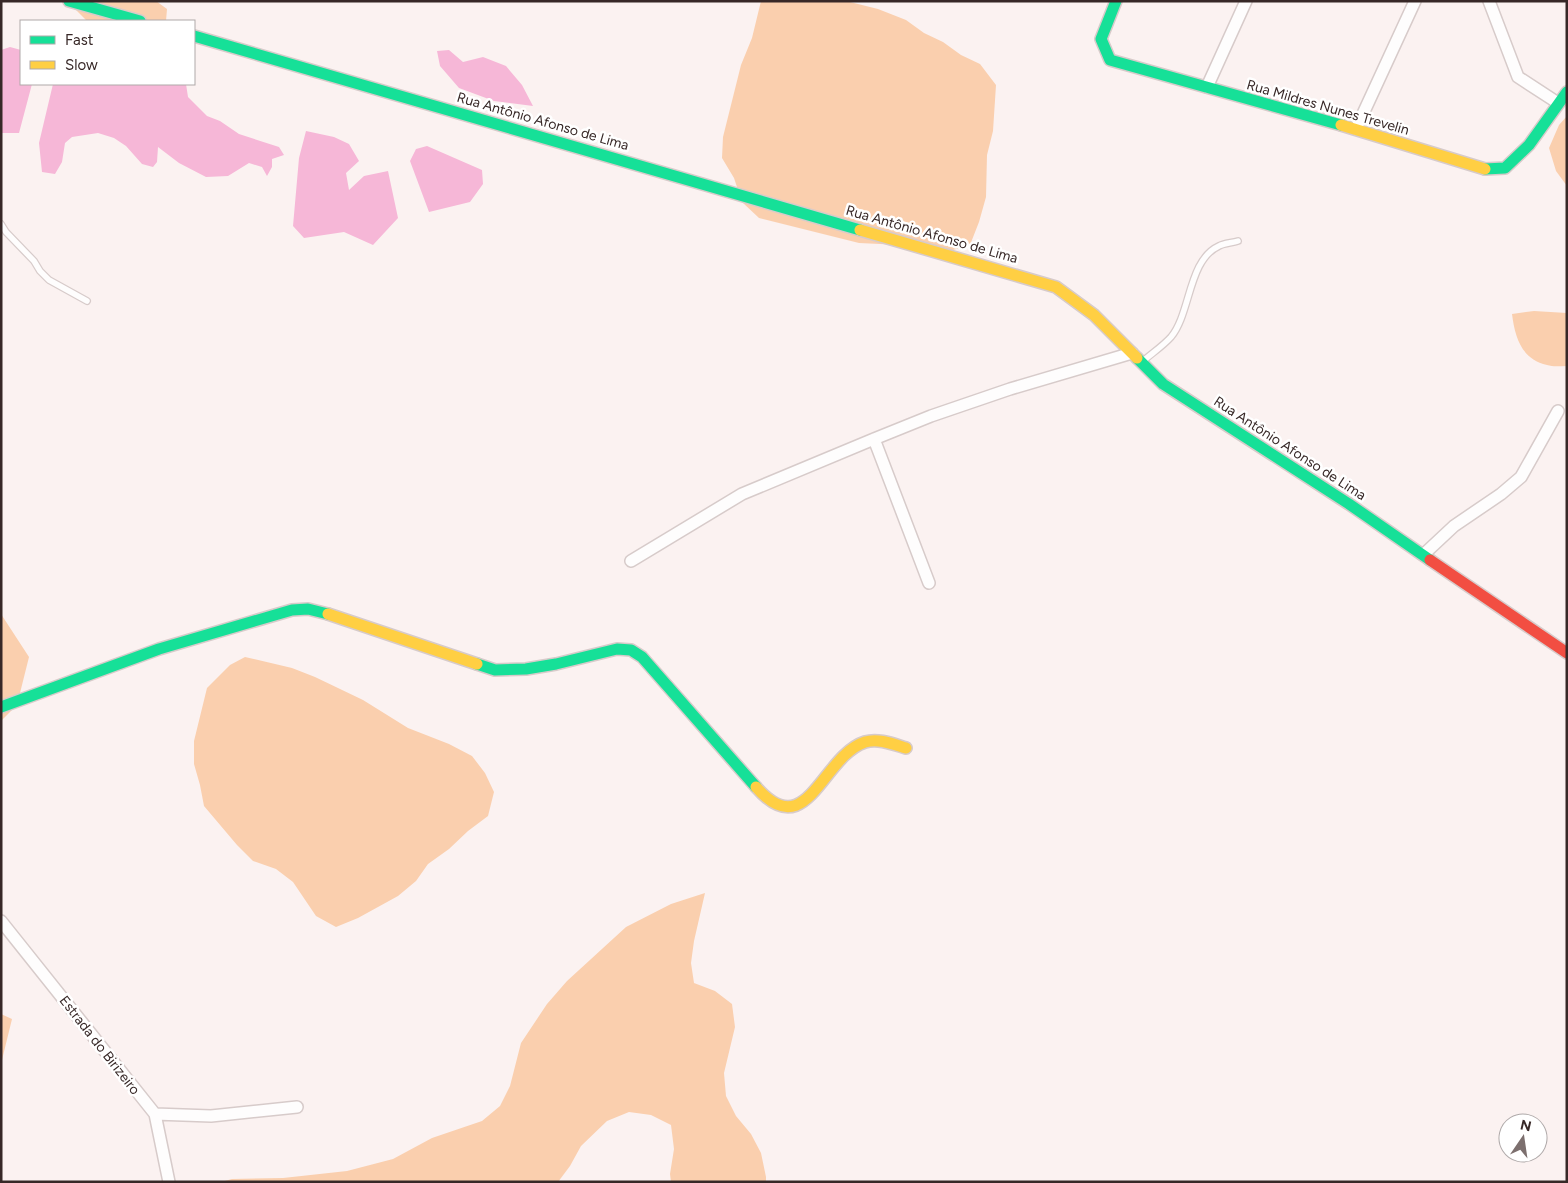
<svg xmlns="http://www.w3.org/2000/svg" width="1568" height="1183" viewBox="0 0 1568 1183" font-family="Figtree,sans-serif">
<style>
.green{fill:#facfae}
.water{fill:#f6b7d7}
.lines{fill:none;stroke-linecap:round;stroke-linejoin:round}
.lane-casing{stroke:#d7cbca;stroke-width:8}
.street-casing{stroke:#d7cbca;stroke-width:14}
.fast-casing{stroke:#d7cbca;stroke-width:14}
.slow-casing{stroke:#d7cbca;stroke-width:14}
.jam-casing{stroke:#d7cbca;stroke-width:14}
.lane{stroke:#fefdfd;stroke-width:5.5}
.street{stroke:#fefdfd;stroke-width:11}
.fast{stroke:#16e098;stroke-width:11}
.slow{stroke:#ffcf43;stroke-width:11}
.jam{stroke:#f24e42;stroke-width:11}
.labels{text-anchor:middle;stroke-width:5;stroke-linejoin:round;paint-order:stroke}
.street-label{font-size:14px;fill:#372827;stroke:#fff}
</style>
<rect width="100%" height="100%" fill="#fbf2f1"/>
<path class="green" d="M 67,1 L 156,1 L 167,9 L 166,21 L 87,21 Z
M 761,1 L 846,1 L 878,9 L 906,20 L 924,33 L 943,42 L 961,55 L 980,64 L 996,85 L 993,131 L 987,155 L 986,197 L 979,222 L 970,245 L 946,252 L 901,245 L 859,243 L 759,218 L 742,202 L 734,178 L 722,158 L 723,137 L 741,65 L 752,38 Z
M 1567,116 L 1567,186 L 1556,171 L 1549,148 L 1559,125 Z
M 1534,311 L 1567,313 L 1567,366 C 1560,366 1553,367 1547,365 C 1521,359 1515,337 1512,314 Z
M 1,614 L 29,657 L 17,705 L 1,721 Z
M 245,657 L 292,668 L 315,677 L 363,700 L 408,728 L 449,744 L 472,756 L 485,773 L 494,792 L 488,816 L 468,831 L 449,849 L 428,864 L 416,881 L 398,896 L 358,918 L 336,927 L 316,916 L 293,882 L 276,869 L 253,861 L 237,845 L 204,806 L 200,785 L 194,764 L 194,741 L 207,688 L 230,665 Z
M 705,893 L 694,941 L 691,963 L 694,983 L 715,991 L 732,1004 L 735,1027 L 724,1073 L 726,1096 L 736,1116 L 751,1134 L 761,1153 L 766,1177 L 766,1182 L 671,1182 L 670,1174 L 674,1149 L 671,1125 L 651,1115 L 629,1112 L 607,1121 L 581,1146 L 570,1166 L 558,1182 L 221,1182 L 232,1179 L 283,1178 L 347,1171 L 393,1159 L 432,1138 L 482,1121 L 500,1106 L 510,1086 L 521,1043 L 547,1004 L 567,981 L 626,927 L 671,904 Z
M 1,1014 L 12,1019 L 1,1064 Z"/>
<path class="water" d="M 10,47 L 21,50 L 21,84 L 32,84 L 19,133 L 1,133 L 1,50 Z
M 449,50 L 463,62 L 483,57 L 506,66 L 522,85 L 533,106 L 494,101 L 459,88 L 440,66 L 437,51 Z
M 53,84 L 186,84 L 188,97 L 207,116 L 220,121 L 239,134 L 279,147 L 284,155 L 272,159 L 272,167 L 267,176 L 262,167 L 249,163 L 228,176 L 206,177 L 179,163 L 158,147 L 157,162 L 153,167 L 142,164 L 126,146 L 114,138 L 98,133 L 72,137 L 65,143 L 62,162 L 55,174 L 42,172 L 39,143 Z
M 306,131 L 334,137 L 349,144 L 359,161 L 346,173 L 349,190 L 364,176 L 388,171 L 398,218 L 373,245 L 344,232 L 304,238 L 293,226 L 299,158 Z
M 427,146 L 482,170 L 483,184 L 470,202 L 429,212 L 410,161 L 416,149 Z"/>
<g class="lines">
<g class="lane-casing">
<path id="lane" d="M 1,224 L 6,232 L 34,261 L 40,271 L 49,280 L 87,301
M 1142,362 C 1151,354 1163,346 1171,337 C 1191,313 1188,260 1219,246 C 1224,243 1232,243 1238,241"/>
</g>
<g class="street-casing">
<path id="street" d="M 1489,1 L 1518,77 L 1558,103
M 1207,87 L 1246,1
M 1356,129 L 1415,1
M 874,439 L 929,583
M 1423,555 L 1454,526 L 1501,494 L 1521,477 L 1558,411
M 631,561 L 742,494 L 874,439 L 931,416 L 1010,389 L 1132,353
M 1,921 L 155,1114 L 169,1182
M 155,1114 L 211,1116 L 297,1107"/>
</g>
<g class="fast-casing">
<path id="fast" d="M 69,1 L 140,21
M 1116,1 L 1101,39 L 1110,60 L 1341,125
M 194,36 L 860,230
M 1485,169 L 1505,168 L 1529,145 L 1567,92
M 1137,358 L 1163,384 L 1349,504 L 1430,560
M 477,664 L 495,670 L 526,669 L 556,664 L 617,649 L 631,650 L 642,657 L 756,787
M 1,707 L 159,649 L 292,610 L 308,609 L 328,614"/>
</g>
<g class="slow-casing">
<path id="slow" d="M 1341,125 L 1485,169
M 860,230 L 1056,287 L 1094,315 L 1137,358
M 328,614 L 477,664
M 756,787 C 807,846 822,756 865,742 C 878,738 893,744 906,748"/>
</g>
<g class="jam-casing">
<path id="jam" d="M 1430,560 L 1567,653"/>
</g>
<use href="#lane" class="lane"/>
<use href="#street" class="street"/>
<use href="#fast" class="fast"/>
<use href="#slow" class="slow"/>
<use href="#jam" class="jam"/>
</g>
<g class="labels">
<g class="street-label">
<text transform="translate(1328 107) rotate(16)" y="5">Rua Mildres Nunes Trevelin</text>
<text transform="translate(543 121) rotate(16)" y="5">Rua Antônio Afonso de Lima</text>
<text transform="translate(932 234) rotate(16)" y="5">Rua Antônio Afonso de Lima</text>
<text transform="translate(1290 448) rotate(33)" y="5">Rua Antônio Afonso de Lima</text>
<text transform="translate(100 1045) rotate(52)" y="5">Estrada do Birizeiro</text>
</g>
</g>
<rect width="1568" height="1183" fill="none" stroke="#372827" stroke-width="5"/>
<rect x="20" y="20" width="175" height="65" fill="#ffffff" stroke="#afa9a9"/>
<rect x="30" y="36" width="25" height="8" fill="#16e098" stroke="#afa9a9"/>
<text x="65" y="45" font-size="15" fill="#372827">Fast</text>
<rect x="30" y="61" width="25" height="8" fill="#ffcf43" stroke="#afa9a9"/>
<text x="65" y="70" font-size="15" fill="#372827">Slow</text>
<g transform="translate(1523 1138) rotate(13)"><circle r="24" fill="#ffffff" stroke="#afa9a9"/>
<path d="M0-4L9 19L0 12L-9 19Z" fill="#7c6f6e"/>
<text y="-8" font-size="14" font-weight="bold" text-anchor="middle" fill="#372827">N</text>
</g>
</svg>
